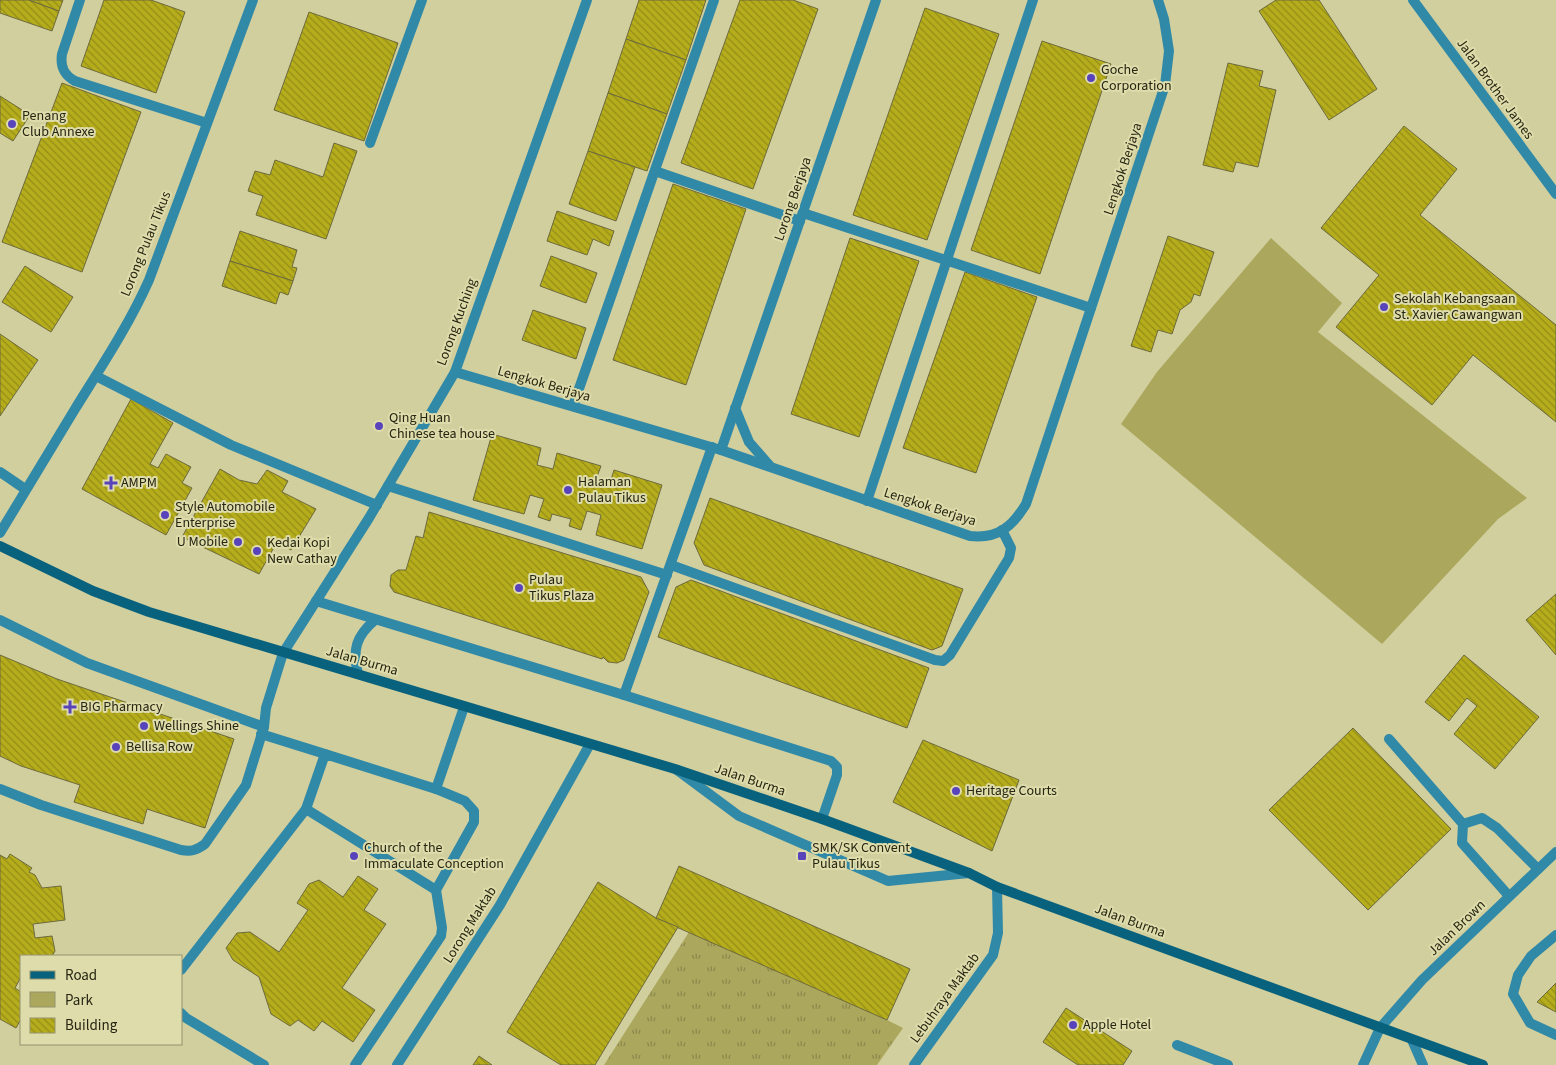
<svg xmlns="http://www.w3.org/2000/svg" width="1556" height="1065" viewBox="0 0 1556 1065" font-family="'Source Sans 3',sans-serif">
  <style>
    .grass { fill: url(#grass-tufts) }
    .park { fill: #aba75d }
    .building { fill: url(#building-back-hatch); stroke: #6c6a3d }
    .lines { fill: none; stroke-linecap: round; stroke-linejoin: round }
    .lane { stroke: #3189a8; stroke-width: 10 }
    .street { stroke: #3189a8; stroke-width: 10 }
    .secondary { stroke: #09627d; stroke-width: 10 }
    .poi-dot { fill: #5943bb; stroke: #dedcab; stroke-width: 2 }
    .labels { text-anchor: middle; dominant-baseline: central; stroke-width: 4; stroke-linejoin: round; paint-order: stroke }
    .poi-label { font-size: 14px; fill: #262512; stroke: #dedcab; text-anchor: start }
    .street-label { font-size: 14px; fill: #262512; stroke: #dedcab }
  </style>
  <defs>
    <pattern id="grass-tufts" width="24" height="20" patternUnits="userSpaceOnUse" patternTransform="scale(1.25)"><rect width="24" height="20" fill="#aba75d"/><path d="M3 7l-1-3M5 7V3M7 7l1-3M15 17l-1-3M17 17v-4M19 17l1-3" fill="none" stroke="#8b884b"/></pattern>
    <pattern id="building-back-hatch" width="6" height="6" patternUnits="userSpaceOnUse" patternTransform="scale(1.25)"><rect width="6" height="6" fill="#b6ad1c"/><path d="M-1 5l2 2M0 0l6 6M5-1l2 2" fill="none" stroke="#948d17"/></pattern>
  </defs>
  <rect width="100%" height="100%" fill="#d1cf9e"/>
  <path class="grass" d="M689,932L887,1020L903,1028L877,1065H604Z"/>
  <path class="park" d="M1271,238L1342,303L1318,332L1527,498L1498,519L1382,644L1121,424L1157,372Z"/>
  <g class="building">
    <path d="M0,0H29L59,11L52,31L0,13Z"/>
    <path d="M29,0H63L59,11Z"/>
    <path d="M104,0H151L185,12L156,93L81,66Z"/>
    <path d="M639,0H706L686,60L626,39Z"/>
    <path d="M740,0H793L818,9L753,189L681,163Z"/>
    <path d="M1276,0H1319L1377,89L1329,120L1259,11Z"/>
    <path d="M925,8L999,34L927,240L853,215Z"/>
    <path d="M309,12L398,43L364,141L274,110Z"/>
    <path d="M626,39L686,60L667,114L608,93Z"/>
    <path d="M1042,41L1111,64L1040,274L971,250Z"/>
    <path d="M1228,63L1263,71L1259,86L1276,90L1258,167L1236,162L1233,172L1203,165Z"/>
    <path d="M62,83L141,112L82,272L2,242Z"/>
    <path d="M608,93L667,114L647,171L588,151Z"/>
    <path d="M0,96L30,115L13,141L0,133Z"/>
    <path d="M1404,126L1457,169L1420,215L1556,325V422L1473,355L1432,405L1336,327L1379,275L1321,228Z"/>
    <path d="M334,143L357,151L326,239L256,215L263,196L248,191L255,171L270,175L275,160L323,177Z"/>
    <path d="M588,151L635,167L616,221L569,204Z"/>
    <path d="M673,184L746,209L686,385L613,360Z"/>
    <path d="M557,211L614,231L609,246L593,239L587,255L547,241Z"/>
    <path d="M240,231L297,250L292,267L297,268L293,281L230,261Z"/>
    <path d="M1168,236L1214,252L1200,296L1194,294L1191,302L1180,310L1172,334L1158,330L1151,352L1131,346Z"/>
    <path d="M850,238L919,261L859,437L791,414Z"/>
    <path d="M551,256L597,273L586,303L540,286Z"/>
    <path d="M230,261L293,281L288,295L280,292L276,304L222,286Z"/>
    <path d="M25,266L73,297L51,332L2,302Z"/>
    <path d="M965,272L1037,297L976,473L903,448Z"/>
    <path d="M533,310L586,328L576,359L522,340Z"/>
    <path d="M0,334L38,360L0,416Z"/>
    <path d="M131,399L173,423L150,464L158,468L166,454L191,467L182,483L192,488L166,535L82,489Z"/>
    <path d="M492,434L541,448L537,465L553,469L557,453L601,466L595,482L609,486L614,470L662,485L642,549L596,535L601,515L587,511L581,530L569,526L571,519L552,514L550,521L538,517L544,499L530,495L524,514L473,500Z"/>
    <path d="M220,469L239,480L257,484L267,470L288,481L282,492L316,509L291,550L277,542L259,574L182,537Z"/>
    <path d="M710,498L963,589L942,646L932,650L704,565L694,543Z"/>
    <path d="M429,512L641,577L649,592L624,660L617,663L608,662L603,657L602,659L394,592L390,586L391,575L398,570H406L416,536L423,538Z"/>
    <path d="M691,580L929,668L907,728L658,637L676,587Z"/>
    <path d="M1556,594V655L1526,620Z"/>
    <path d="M0,655L57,679L234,739L205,828L147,809L143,824L74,802L80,785L21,766L0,756Z"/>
    <path d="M1464,655L1539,717L1495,769L1454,734L1477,706L1467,698L1449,721L1425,702Z"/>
    <path d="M1353,728L1451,829L1368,910L1269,810Z"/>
    <path d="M923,740L1019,780L992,851L893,802Z"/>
    <path d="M10,854L32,868L29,872L35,875L42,888L61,886L65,920L33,924L35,938L52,936L55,951L52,956H21V977L15,988L21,992V1019L16,1028L0,1019V855L7,859Z"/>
    <path d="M679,866L910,969L887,1020L656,918Z"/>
    <path d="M358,876L378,889L364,910L386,924L342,988L375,1010L353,1042L322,1021L314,1031L298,1020L290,1026L271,1014L259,977L233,960L226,948L237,933L250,932L279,952L308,910L297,903L309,884L319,880L343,897Z"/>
    <path d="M598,882L656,918L678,927L595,1065H561L507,1032Z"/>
    <path d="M1556,983V1012L1537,1002Z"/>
    <path d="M1066,1008L1132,1051L1123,1065H1078L1043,1042Z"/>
    <path d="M479,1056L492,1065H473Z"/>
  </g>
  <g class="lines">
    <g class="lane">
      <path d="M80,0L62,54C60,67 64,75 75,81L207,123"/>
      <path d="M370,143L422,0"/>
      <path d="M655,171L800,221"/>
      <path d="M803,213L1091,308"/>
      <path d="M96,376L231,445L377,505"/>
      <path d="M573,406L714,0"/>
      <path d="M0,472L25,489"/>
      <path d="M388,486L667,575"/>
      <path d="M867,501L1033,0"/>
      <path d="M671,565L935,660L943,661L950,655L1009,558L1011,548L1002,530"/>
      <path d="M0,620L87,663L264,727"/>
      <path d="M358,674C352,650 356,636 375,620"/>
      <path d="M624,695L712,447"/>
      <path d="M261,734L325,754"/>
      <path d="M1389,739L1463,824L1462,843L1509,896"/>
      <path d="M325,754L436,789L465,801L474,811V822L436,890L306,809Z"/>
      <path d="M677,770L739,816L888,881L969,873"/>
      <path d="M0,789L41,805L181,850C191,852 197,850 205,844L246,785L264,727L266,708L283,653"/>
      <path d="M436,789L464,707"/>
      <path d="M1463,824L1482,818L1497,828L1538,869"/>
      <path d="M1556,935L1531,956L1518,975L1513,994L1530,1023L1556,1035"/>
      <path d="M181,970L306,809"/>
      <path d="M181,1013L186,1018L264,1065"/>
      <path d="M1412,1040L1423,1065"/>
      <path d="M1177,1045L1228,1065"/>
      <path d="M355,1065L441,936L442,928L436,890"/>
      <path d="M1363,1065L1380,1028"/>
    </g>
    <g class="street">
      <path d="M1413,0L1556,194"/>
      <path d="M455,372L721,450L970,536C998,539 1012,527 1026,504L1165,85L1169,51L1164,19L1158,0"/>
      <path d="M735,408L749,442L770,466"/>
      <path d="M721,450L876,0"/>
      <path d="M0,533C25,491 50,450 75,409C101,367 129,325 149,280L253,0"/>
      <path d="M316,601L624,695L831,761L837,767V775L822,819"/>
      <path d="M283,653L369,518L455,372L587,0"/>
      <path d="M1380,1028L1422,980L1556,852"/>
      <path d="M397,1065L500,905L590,744"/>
      <path d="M914,1065L993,955L998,933L997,887"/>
    </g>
    <path class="secondary" d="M0,546L93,591L149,612L675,769L822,819L969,873L997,887L1483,1065"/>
  </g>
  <g class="poi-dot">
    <circle cx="1091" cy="78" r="5"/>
    <circle cx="12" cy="124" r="5"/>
    <circle cx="1384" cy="307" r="5"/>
    <circle cx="379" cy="426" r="5"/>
    <path d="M108.5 475.5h5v5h5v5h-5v5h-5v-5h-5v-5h5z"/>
    <circle cx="568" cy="490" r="5"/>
    <circle cx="165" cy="515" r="5"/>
    <circle cx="238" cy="542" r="5"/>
    <circle cx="257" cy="551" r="5"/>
    <circle cx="519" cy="588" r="5"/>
    <path d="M67.5 699.5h5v5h5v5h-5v5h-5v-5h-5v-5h5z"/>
    <circle cx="144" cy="726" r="5"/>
    <circle cx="116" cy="747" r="5"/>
    <circle cx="956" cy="791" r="5"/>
    <circle cx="354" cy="856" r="5"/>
    <rect x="797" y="851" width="10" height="10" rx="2.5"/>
    <circle cx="1073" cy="1025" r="5"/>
  </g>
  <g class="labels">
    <g class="poi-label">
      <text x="1101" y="70">Goche<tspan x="1101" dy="16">Corporation</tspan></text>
      <text x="22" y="116">Penang<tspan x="22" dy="16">Club Annexe</tspan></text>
      <text x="1394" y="299">Sekolah Kebangsaan<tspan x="1394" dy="16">St. Xavier Cawangwan</tspan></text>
      <text x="389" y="418">Qing Huan<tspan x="389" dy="16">Chinese tea house</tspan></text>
      <text x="578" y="482">Halaman<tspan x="578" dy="16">Pulau Tikus</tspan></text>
      <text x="121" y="483">AMPM</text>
      <text x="175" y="507">Style Automobile<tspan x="175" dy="16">Enterprise</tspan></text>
      <text x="228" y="542" text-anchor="end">U Mobile</text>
      <text x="267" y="543">Kedai Kopi<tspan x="267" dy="16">New Cathay</tspan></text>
      <text x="529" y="580">Pulau<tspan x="529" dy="16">Tikus Plaza</tspan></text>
      <text x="80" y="707">BIG Pharmacy</text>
      <text x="154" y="726">Wellings Shine</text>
      <text x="126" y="747">Bellisa Row</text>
      <text x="966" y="791">Heritage Courts</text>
      <text x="364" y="848">Church of the<tspan x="364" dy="16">Immaculate Conception</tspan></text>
      <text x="812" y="848">SMK/SK Convent<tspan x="812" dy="16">Pulau Tikus</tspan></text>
      <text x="1083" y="1025">Apple Hotel</text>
    </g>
    <g class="street-label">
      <text transform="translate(1495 89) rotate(54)">Jalan Brother James</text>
      <text transform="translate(1123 169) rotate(-72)">Lengkok Berjaya</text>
      <text transform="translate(793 199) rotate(-71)">Lorong Berjaya</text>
      <text transform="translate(146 244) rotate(-68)">Lorong Pulau Tikus</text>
      <text transform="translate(457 322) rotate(-70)">Lorong Kuching</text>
      <text transform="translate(544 384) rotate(16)">Lengkok Berjaya</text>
      <text transform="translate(930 507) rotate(18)">Lengkok Berjaya</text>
      <text transform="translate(362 661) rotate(16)">Jalan Burma</text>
      <text transform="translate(750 780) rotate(19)">Jalan Burma</text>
      <text transform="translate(1130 921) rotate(20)">Jalan Burma</text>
      <text transform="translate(470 925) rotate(-58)">Lorong Maktab</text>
      <text transform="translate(1457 928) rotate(-44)">Jalan Brown</text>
      <text transform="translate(945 998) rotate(-54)">Lebuhraya Maktab</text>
    </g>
  </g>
  <rect x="20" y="955" width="162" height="90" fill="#dedcab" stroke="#94936e"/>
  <rect x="30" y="971" width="25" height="8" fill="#09627d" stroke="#94936e"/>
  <text x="65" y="980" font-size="15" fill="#262512">Road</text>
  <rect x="30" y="992" width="25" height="15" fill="#aba75d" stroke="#94936e"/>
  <text x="65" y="1005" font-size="15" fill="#262512">Park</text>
  <rect x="30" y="1018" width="25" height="15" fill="url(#building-back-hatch)" stroke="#94936e"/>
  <text x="65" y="1030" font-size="15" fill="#262512">Building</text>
</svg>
